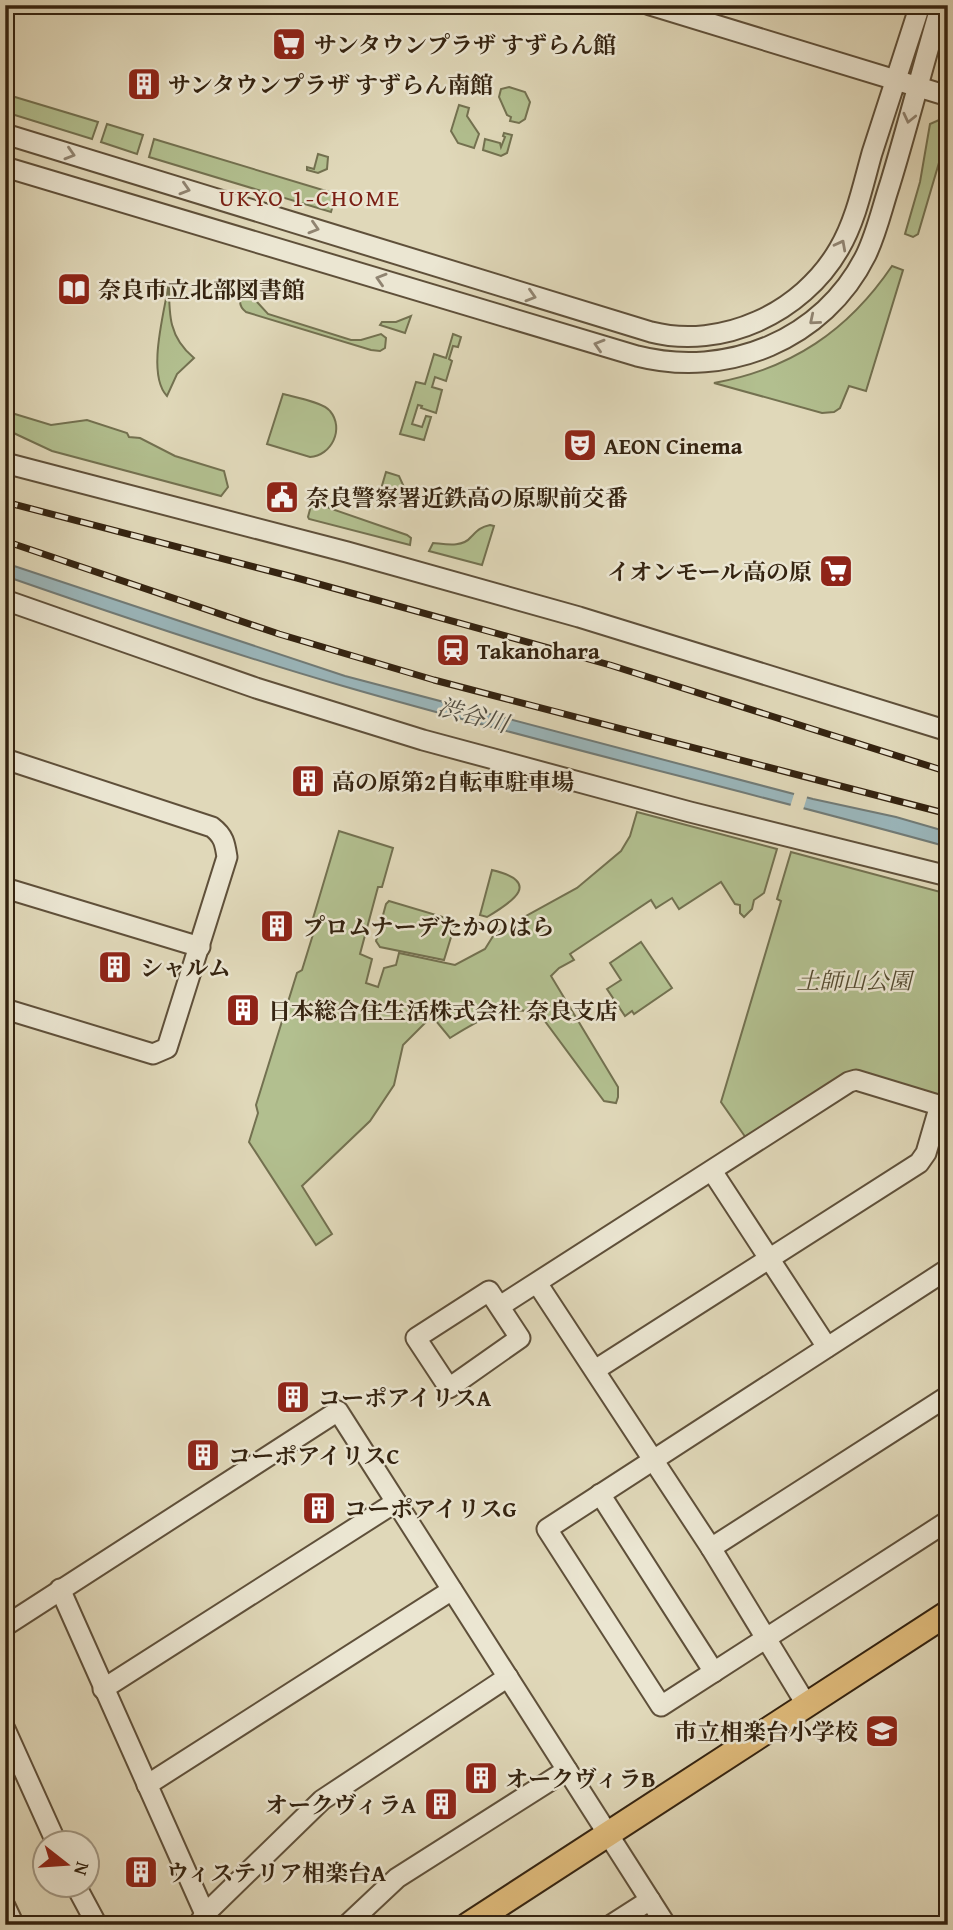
<svg xmlns="http://www.w3.org/2000/svg" width="953" height="1930" viewBox="0 0 953 1930" font-family="'Gentium Book Plus','Noto Serif JP',serif">
  <style>
    .green { fill: #b2bf8f; stroke: #737150; stroke-width: 2 }
    .water { fill: #9ab6bb; stroke: #717b77; stroke-width: 2 }
    .pier { fill: #e0d8b9 }
    .lines { fill: none; stroke-linecap: round; stroke-linejoin: round }
    .minor-casing { stroke: #5f503a; stroke-width: 23 }
    .major-casing { stroke: #342310; stroke-width: 28 }
    .minor { stroke: #ebe6d2; stroke-width: 19 }
    .major { stroke: #e0bc7c; stroke-width: 24 }
    .rail-casing { stroke: #342310; stroke-width: 7 }
    .rail { stroke: #ebe6d2; stroke-width: 4.5; stroke-dasharray: 13; stroke-linecap: butt }
    .oneway { stroke: #908471 }
    .labels { text-anchor: middle; dominant-baseline: central; stroke-width: 5; stroke-linejoin: round; paint-order: stroke }
    .poi-label { font-size: 23px; font-weight: bold; fill: #342310; stroke: #ebe6d2; text-anchor: start }
    .park-label { font-size: 23px; font-style: italic; fill: #544a30; stroke: #ebe6d2 }
    .neighbourhood-label { font-size: 24px; letter-spacing: 2px; fill: #7a1f14; stroke: #ebe6d2 }
    .water-label { font-size: 24px; font-style: italic; fill: #534f43; stroke: #ebe6d2 }
  </style>
  <rect width="100%" height="100%" fill="#e0d8b9"/>
  <filter id="stains"><feTurbulence type="fractalNoise" baseFrequency=".00286" numOctaves="4"/><feColorMatrix values="0 0 0 0 .2 0 0 0 0 .09 0 0 0 0 .02 0 0 0 .5 -.17"/></filter>
  <radialGradient id="worn" r=".72"><stop offset=".6" stop-color="#630" stop-opacity="0"/><stop offset="1" stop-color="#630" stop-opacity=".3"/></radialGradient>
  <g class="green">
    <path d="M509,87L525,92L530,102L525,119L519,123L510,121L511,117L507,115L499,97L501,89Z"/>
    <path d="M5,94L98,122L92,139L5,112Z"/>
    <path d="M459,105L469,108L467,116L479,134L474,148L458,143L451,131Z"/>
    <path d="M948,116V132L918,234L913,237L905,234L920,182L930,124Z"/>
    <path d="M107,124L143,135L137,154L101,142Z"/>
    <path d="M504,133L512,135L507,153L501,156L483,150L485,139L500,143L501,147L505,137L503,136Z"/>
    <path d="M154,139L336,194L331,212L149,157Z"/>
    <path d="M318,154L328,157L327,169L318,173L307,170V167L314,169Z"/>
    <path d="M892,266L903,270L866,391L849,386L840,408L834,412L822,413L714,383C791,369 848,331 892,266Z"/>
    <path d="M169,282C169,313 168,337 194,358L177,374L167,396C146,374 165,310 169,282Z"/>
    <path d="M254,289L257,302L268,314L351,340H361L381,334L386,338L385,348L380,351L371,350L246,312C237,305 239,296 247,290Z"/>
    <path d="M411,316L405,333L380,325L382,322H396Z"/>
    <path d="M453,334L461,337L458,347L453,346L449,359L452,361L446,381L435,377L432,387L442,390L436,413L421,408L422,406L418,405L412,424L422,427L426,416L431,417L424,440L400,434L416,382L425,384L434,354L446,358Z"/>
    <path d="M283,394C294,397 323,402 330,411C345,429 331,456 310,457L267,444Z"/>
    <path d="M5,411L51,425L87,420L127,433L129,437L140,438L175,456L224,471L228,487L221,496L52,451L5,429Z"/>
    <path d="M386,472L399,476L404,487L399,504L386,499L381,489Z"/>
    <path d="M313,498L326,502L329,508L407,535L411,538L410,545L309,519L308,517Z"/>
    <path d="M490,525L494,526L482,565L429,551L433,543C445,544 462,548 471,537C477,531 480,527 490,525Z"/>
    <path d="M637,812L777,849L764,893L754,900L752,909L744,917L740,913V905L735,904L721,882L679,909L672,898L656,908L651,900L570,954L574,960L559,968L551,976L618,1087V1097L616,1103L604,1101L544,1020C515,996 477,1021 450,1038L432,1016L403,1045L394,1085L370,1121L302,1186L332,1234L316,1245L249,1142L258,1113L256,1105L297,973L302,970L315,928L311,925L339,831L393,848L382,887H378L360,954L372,959L366,983L378,987L384,968L396,965L399,953L455,965L485,949L495,933L577,888L621,851L630,836Z"/>
    <path d="M791,852L948,894V1101L852,1072L746,1138L721,1102L781,901L777,899Z"/>
    <path d="M492,870C542,882 514,901 487,917L480,915Z"/>
    <path d="M389,901L453,920L455,924L444,960L380,947L376,941L386,904Z"/>
    <path d="M641,942L672,988L634,1014L632,1011L625,1016L607,989L621,980L610,963Z"/>
  </g>
  <path class="water" d="M5,563L345,676L813,799L896,817L948,832V847C747,791 543,744 343,686C229,653 117,615 5,576Z"/>
  <path class="pier" d="M795,791L808,794L803,810L790,807Z"/>
  <g class="lines">
    <g class="minor-casing">
      <g id="minor">
        <path d="M650,5L948,96"/>
        <path d="M5,134L651,332C722,350 802,313 839,249C856,220 863,185 872,153C888,104 904,55 920,5"/>
        <path d="M5,167L637,356C727,379 824,340 866,255C877,232 882,208 890,184C908,125 923,65 941,5"/>
        <path d="M5,463L347,552L579,617L948,731"/>
        <path d="M5,600L256,688L423,740L690,812L948,876"/>
        <path d="M5,759L212,827C224,836 225,844 227,857L167,1048L153,1054L5,1009"/>
        <path d="M5,888L200,947"/>
        <path d="M712,1171L827,1347"/>
        <path d="M948,1269L547,1529L661,1706L948,1521"/>
        <path d="M537,1283L711,1548L806,1704"/>
        <path d="M489,1291L520,1338L449,1388L416,1338Z"/>
        <path d="M500,1306L849,1082L856,1080L948,1108"/>
        <path d="M595,1370L919,1163L926,1153L940,1105"/>
        <path d="M600,1494L714,1672"/>
        <path d="M711,1548L948,1396"/>
        <path d="M60,1589L205,1914"/>
        <path d="M5,1626L338,1411L666,1925"/>
        <path d="M103,1689L396,1502"/>
        <path d="M5,1729L56,1842"/>
        <path d="M147,1785L452,1590"/>
        <path d="M75,1884L97,1925"/>
        <path d="M5,1906L14,1925"/>
        <path d="M198,1925L205,1914L322,1800L508,1677"/>
        <path d="M347,1925L397,1878L567,1770"/>
        <path d="M611,1925L650,1900"/>
      </g>
    </g>
    <g class="major-casing">
      <path id="major" d="M468,1925L948,1613"/>
    </g>
    <use href="#minor" class="minor"/>
    <use href="#major" class="major"/>
    <g class="rail-casing">
      <g id="rail">
        <path d="M5,502L297,578L610,665L948,772"/>
        <path d="M5,541L279,634L434,680L948,814"/>
      </g>
    </g>
    <use href="#rail" class="rail"/>
  </g>
  <defs><path id="oneway-chevron" d="M-2-3.5L2.5 0L-2 3.5" fill="none" stroke-width="1.6" stroke-linecap="round" stroke-linejoin="round" transform="scale(1.75)"/></defs>
  <g class="oneway">
    <use href="#oneway-chevron" transform="translate(909 118) rotate(103)"/>
    <use href="#oneway-chevron" transform="translate(70 154) rotate(17)"/>
    <use href="#oneway-chevron" transform="translate(185 189) rotate(17)"/>
    <use href="#oneway-chevron" transform="translate(314 228) rotate(17)"/>
    <use href="#oneway-chevron" transform="translate(841 245) rotate(-62)"/>
    <use href="#oneway-chevron" transform="translate(381 279) rotate(-163)"/>
    <use href="#oneway-chevron" transform="translate(531 296) rotate(17)"/>
    <use href="#oneway-chevron" transform="translate(814 320) rotate(140)"/>
    <use href="#oneway-chevron" transform="translate(599 345) rotate(-163)"/>
  </g>
  <defs>
    <g id="supermarket-square" transform="scale(1.75)"><rect x="-9" y="-9" width="18" height="18" rx="4" fill="#8f2418" stroke="#ebe6d2"/><path d="M-6-5.5h2.5l.6 2H6L4.5 2H-2.5L-4.4-4H-6ZM-1.5 3.2a1.3 1.3 0 1 0 .1 0ZM3 3.2a1.3 1.3 0 1 0 .1 0Z" fill="#fff"/></g>
    <g id="building-square" transform="scale(1.75)"><rect x="-9" y="-9" width="18" height="18" rx="4" fill="#8f2418" stroke="#ebe6d2"/><path d="M-4-6H4V6H1V3H-1V6H-4ZM-2.5-4.3h1.7v1.8h-1.7ZM.8-4.3h1.7v1.8H.8ZM-2.5-1h1.7V.8h-1.7ZM.8-1h1.7V.8H.8Z" fill="#fff"/></g>
    <g id="library-square" transform="scale(1.75)"><rect x="-9" y="-9" width="18" height="18" rx="4" fill="#8f2418" stroke="#ebe6d2"/><path d="M-6-4Q-3-5.5-.7-3.5V5Q-3 3-6 4ZM6-4Q3-5.5 .7-3.5V5Q3 3 6 4Z" fill="#fff"/></g>
    <g id="theatre-square" transform="scale(1.75)"><rect x="-9" y="-9" width="18" height="18" rx="4" fill="#8f2418" stroke="#ebe6d2"/><path d="M-5-5.5Q0-4 5-5.5V0Q5 5 0 6Q-5 5-5 0ZM-3.3-2.5H-1v1.5H-3.3ZM1-2.5H3.3v1.5H1ZM-2.8 1Q0 5.5 2.8 1Z" fill="#fff"/></g>
    <g id="civic-square" transform="scale(1.75)"><rect x="-9" y="-9" width="18" height="18" rx="4" fill="#8f2418" stroke="#ebe6d2"/><path d="M-.6-6.5H3V-4.5H.6V-3L4-1V1h2V6H-6V1h2V-1L-.6-3ZM-1.2 2.5V6h2.4V2.5Z" fill="#fff"/></g>
    <g id="station-square" transform="scale(1.75)"><rect x="-9" y="-9" width="18" height="18" rx="4" fill="#8f2418" stroke="#ebe6d2"/><path d="M-3-6H3Q5-6 5-4V2Q5 4 3 4L4.5 6H3L1.5 4h-3L-3 6H-4.5L-3 4Q-5 4-5 2V-4Q-5-6-3-6ZM-3.5-4v3h7v-3ZM-3.5 1v1.5H-2V1ZM2 1v1.5H3.5V1Z" fill="#fff"/></g>
    <g id="school-square" transform="scale(1.75)"><rect x="-9" y="-9" width="18" height="18" rx="4" fill="#8f2418" stroke="#ebe6d2"/><path d="M0-5L7-2L0 1L-7-2ZM-4 1L0 2.5L4 1V4Q0 6-4 4Z" fill="#fff"/></g>
  </defs>
  <g fill-rule="evenodd">
    <use href="#supermarket-square" x="289" y="44"/>
    <use href="#building-square" x="144" y="84"/>
    <use href="#library-square" x="74" y="289"/>
    <use href="#theatre-square" x="580" y="445"/>
    <use href="#civic-square" x="282" y="497"/>
    <use href="#supermarket-square" x="836" y="571"/>
    <use href="#station-square" x="453" y="650"/>
    <use href="#building-square" x="308" y="781"/>
    <use href="#building-square" x="277" y="926"/>
    <use href="#building-square" x="115" y="967"/>
    <use href="#building-square" x="243" y="1010"/>
    <use href="#building-square" x="293" y="1397"/>
    <use href="#building-square" x="203" y="1455"/>
    <use href="#building-square" x="319" y="1508"/>
    <use href="#school-square" x="882" y="1731"/>
    <use href="#building-square" x="481" y="1778"/>
    <use href="#building-square" x="441" y="1804"/>
    <use href="#building-square" x="141" y="1872"/>
  </g>
  <g class="labels">
    <g class="poi-label">
      <text x="314" y="44">サンタウンプラザ すずらん館</text>
      <text x="168" y="84">サンタウンプラザ すずらん南館</text>
      <text x="98" y="289">奈良市立北部図書館</text>
      <text x="604" y="445">AEON Cinema</text>
      <text x="306" y="497">奈良警察署近鉄高の原駅前交番</text>
      <text x="812" y="571" text-anchor="end">イオンモール高の原</text>
      <text x="477" y="650">Takanohara</text>
      <text x="332" y="781">高の原第2自転車駐車場</text>
      <text x="302" y="926">プロムナーデたかのはら</text>
      <text x="140" y="967">シャルム</text>
      <text x="268" y="1010">日本総合住生活株式会社 奈良支店</text>
      <text x="318" y="1397">コーポアイリスA</text>
      <text x="228" y="1455">コーポアイリスC</text>
      <text x="344" y="1508">コーポアイリスG</text>
      <text x="858" y="1731" text-anchor="end">市立相楽台小学校</text>
      <text x="505" y="1778">オークヴィラB</text>
      <text x="416" y="1804" text-anchor="end">オークヴィラA</text>
      <text x="166" y="1872">ウィステリア相楽台A</text>
    </g>
    <g class="park-label">
      <text x="854" y="980">土師山公園</text>
    </g>
    <g class="neighbourhood-label">
      <text x="310" y="197">UKYO 1-CHOME</text>
    </g>
    <g class="water-label">
      <text transform="translate(473 715) rotate(15)">渋谷川</text>
    </g>
  </g>
  <rect width="953" height="1930" fill="none" stroke="#e0d8b9" stroke-width="28"/>
  <rect x="7" y="7" width="939" height="1916" fill="none" stroke="#342310" stroke-width="3.5"/>
  <rect x="14" y="14" width="925" height="1902" fill="none" stroke="#342310" stroke-width="2"/>
  <g transform="translate(66 1864) rotate(107)"><circle r="33" fill="#ebe6d2" stroke="#a29884" stroke-width="2"/>
  <path d="M0-5L12 26L0 18L-12 26Z" fill="#8f2418"/>
  <text y="-10" font-size="19" font-weight="bold" text-anchor="middle" fill="#342310">N</text>
  </g>
  <rect width="100%" height="100%" filter="url(#stains)"/>
  <rect width="100%" height="100%" fill="url(#worn)"/>
</svg>
